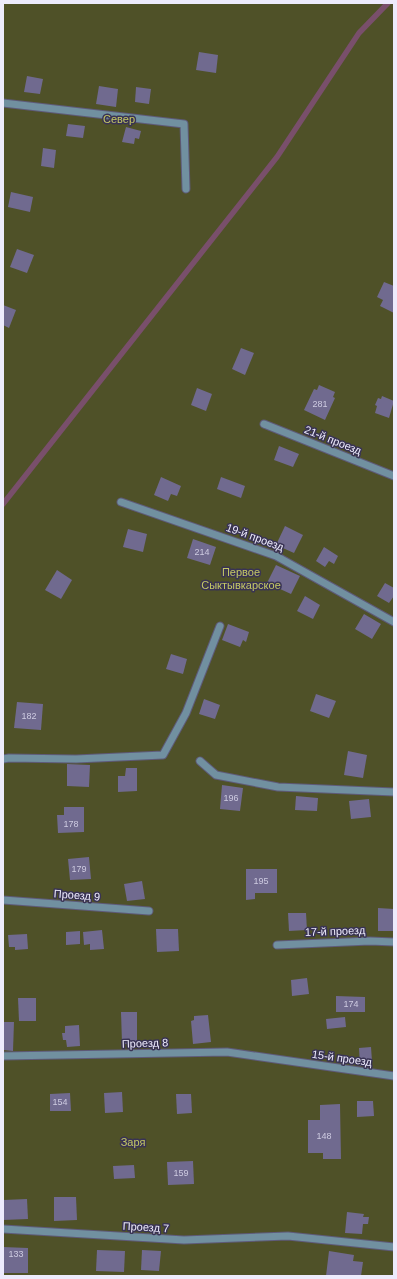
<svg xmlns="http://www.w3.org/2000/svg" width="397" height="1279" viewBox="0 0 397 1279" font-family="Arial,sans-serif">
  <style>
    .green { fill: #4f5128 }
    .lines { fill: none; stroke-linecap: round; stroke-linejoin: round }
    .stream { stroke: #794f6b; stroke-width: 5.5 }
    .building { fill: #706a8f }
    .service-casing { stroke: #5e5a79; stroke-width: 9 }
    .service { stroke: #7190a0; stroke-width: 7 }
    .labels { text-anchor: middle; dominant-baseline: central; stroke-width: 3; stroke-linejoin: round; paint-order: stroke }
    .number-label { font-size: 9px; fill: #cecbe1 }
    .park-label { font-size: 11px; fill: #c5c964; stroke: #393354 }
    .street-label { font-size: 11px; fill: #edebfc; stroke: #393354 }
  </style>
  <rect width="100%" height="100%" fill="#433e60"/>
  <rect class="green" x="3" y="3" width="391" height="1273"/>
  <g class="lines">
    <path class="stream" d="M3,504L277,157L359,33L388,3"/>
  </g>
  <g class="building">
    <path d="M199,52L218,55L216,73L196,70Z"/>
    <path d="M27,76L43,79L40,94L24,92Z"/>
    <path d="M99,86L118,89L116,107L96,104Z"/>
    <path d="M136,87L151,89L149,104L135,102Z"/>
    <path d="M68,124L85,126L83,138L66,136Z"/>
    <path d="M126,127L141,131L139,139L135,138L134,144L122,142Z"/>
    <path d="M43,148L56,150L54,168L41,166Z"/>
    <path d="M11,192L33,197L30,212L8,207Z"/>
    <path d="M17,249L34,255L27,273L10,267Z"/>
    <path d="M384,282L394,286V313L380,306L383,300L377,297Z"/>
    <path d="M3,305L16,310L9,328L3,325Z"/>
    <path d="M241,348L254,353L245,375L232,369Z"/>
    <path d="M319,385L335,392L333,397L335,398L325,420L304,410L314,389L317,390Z"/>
    <path d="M197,388L212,394L206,411L191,405Z"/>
    <path d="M382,396L394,401L389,418L375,413L377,406L375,405L378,398L381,399Z"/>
    <path d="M279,446L299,454L293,467L274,460Z"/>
    <path d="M161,477L181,486L177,496L171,494L168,501L154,495Z"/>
    <path d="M221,477L245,486L241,498L217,489Z"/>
    <path d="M285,526L303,535L294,553L276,545Z"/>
    <path d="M128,529L147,534L143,552L123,547Z"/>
    <path d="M193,539L216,547L210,565L187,558Z"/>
    <path d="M324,547L338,556L334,564L329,561L325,567L316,561Z"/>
    <path d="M276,565L300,576L291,594L267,583Z"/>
    <path d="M57,570L72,580L61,599L45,590Z"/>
    <path d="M385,583L394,588V596L389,603L377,596Z"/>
    <path d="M305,596L320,605L313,619L297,611Z"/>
    <path d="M364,614L381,624L372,639L355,629Z"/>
    <path d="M228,624L249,632L246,642L243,640L240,647L222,640Z"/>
    <path d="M171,654L187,659L183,674L166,669Z"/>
    <path d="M316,694L336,701L329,718L310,711Z"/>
    <path d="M204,699L220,705L215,719L199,714Z"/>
    <path d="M17,702L43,704L41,730L14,728Z"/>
    <path d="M348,751L367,755L363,778L344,775Z"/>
    <path d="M67,764L90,765L89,787L67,786Z"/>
    <path d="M126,768H137V791L118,792V776H125Z"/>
    <path d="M222,785L243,788L240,811L220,809Z"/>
    <path d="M296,796L318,798L317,811L295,810Z"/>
    <path d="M369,799L371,817L351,819L349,801Z"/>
    <path d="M64,807H84V832L58,833L57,815H64Z"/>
    <path d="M89,857L91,879L70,880L68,859Z"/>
    <path d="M246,869H277V893H255V899L246,900Z"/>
    <path d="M142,881L145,899L127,901L124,884Z"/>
    <path d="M378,908L394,909V931H378Z"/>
    <path d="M288,913H306L307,930L289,931Z"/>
    <path d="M156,929H178L179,951L157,952Z"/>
    <path d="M102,930L104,949L90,950V944L84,945L83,932Z"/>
    <path d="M80,931V944L66,945V932Z"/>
    <path d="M27,934L28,949L15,950V947H9L8,935Z"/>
    <path d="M307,978L309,994L292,996L291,980Z"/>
    <path d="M336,996L365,997V1012H336Z"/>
    <path d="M18,998H36V1021H19Z"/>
    <path d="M121,1012H137V1044H122Z"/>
    <path d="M208,1015L211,1042L193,1044L191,1021L194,1020V1016Z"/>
    <path d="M345,1017L346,1027L327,1029L326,1019Z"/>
    <path d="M3,1022H14L13,1051L3,1050Z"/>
    <path d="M79,1025L80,1046L67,1047L66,1040H63L62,1033H65V1026Z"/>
    <path d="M371,1047L372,1061H366L367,1066H360L359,1048Z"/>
    <path d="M122,1092L123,1112L105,1113L104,1093Z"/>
    <path d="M70,1093L71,1111H50V1094Z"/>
    <path d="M176,1094H191L192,1113L177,1114Z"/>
    <path d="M357,1101H373L374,1116L357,1117Z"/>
    <path d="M340,1104L341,1159H323V1153H308V1120H320V1105Z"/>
    <path d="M193,1161L194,1184L168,1185L167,1162Z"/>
    <path d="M134,1165L135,1178L114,1179L113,1166Z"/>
    <path d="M54,1197H76L77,1220L54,1221Z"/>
    <path d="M27,1199L28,1219L3,1220V1200Z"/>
    <path d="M347,1212L364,1214L363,1217H369L368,1224H363L362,1234L345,1233Z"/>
    <path d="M3,1247L28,1248V1273H3Z"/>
    <path d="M97,1250L125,1251L124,1272L96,1271Z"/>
    <path d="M142,1250L161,1251L159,1271L141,1270Z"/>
    <path d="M329,1251L354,1255L353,1261L363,1262L361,1276H326Z"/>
  </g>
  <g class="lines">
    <g class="service-casing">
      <g id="service">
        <path d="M3,103L184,124L186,189"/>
        <path d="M264,424L394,476"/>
        <path d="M121,502L276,556L394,622"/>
        <path d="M3,759L9,758L76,759L163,755L186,713L220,626"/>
        <path d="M200,761L216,775L278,787L394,792"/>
        <path d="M3,900L149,911"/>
        <path d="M277,945L370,941L394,942"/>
        <path d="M3,1056L227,1052L394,1076"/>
        <path d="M3,1229L184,1240L288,1236L394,1247"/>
      </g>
    </g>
    <use href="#service" class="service"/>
  </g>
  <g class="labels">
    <g class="number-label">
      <text x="320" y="404">281</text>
      <text x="202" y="552">214</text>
      <text x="29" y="716">182</text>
      <text x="231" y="798">196</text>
      <text x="71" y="824">178</text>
      <text x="79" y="869">179</text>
      <text x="261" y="881">195</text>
      <text x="351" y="1004">174</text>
      <text x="60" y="1102">154</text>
      <text x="324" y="1136">148</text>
      <text x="181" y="1173">159</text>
      <text x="16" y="1254">133</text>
    </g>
    <g class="park-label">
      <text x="119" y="119">Север</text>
      <text x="241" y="572">Первое<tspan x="241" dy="13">Сыктывкарское</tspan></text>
      <text x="133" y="1142">Заря</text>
    </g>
    <g class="street-label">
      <text transform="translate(333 440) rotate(22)">21-й проезд</text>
      <text transform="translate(255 537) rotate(20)">19-й проезд</text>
      <text transform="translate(77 895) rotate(4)">Проезд 9</text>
      <text transform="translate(335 931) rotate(-2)">17-й проезд</text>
      <text transform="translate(145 1043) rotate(-2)">Проезд 8</text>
      <text transform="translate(342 1058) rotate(8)">15-й проезд</text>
      <text transform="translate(146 1227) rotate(3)">Проезд 7</text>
    </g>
  </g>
  <rect width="397" height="1279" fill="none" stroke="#edebfc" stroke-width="8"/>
</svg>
